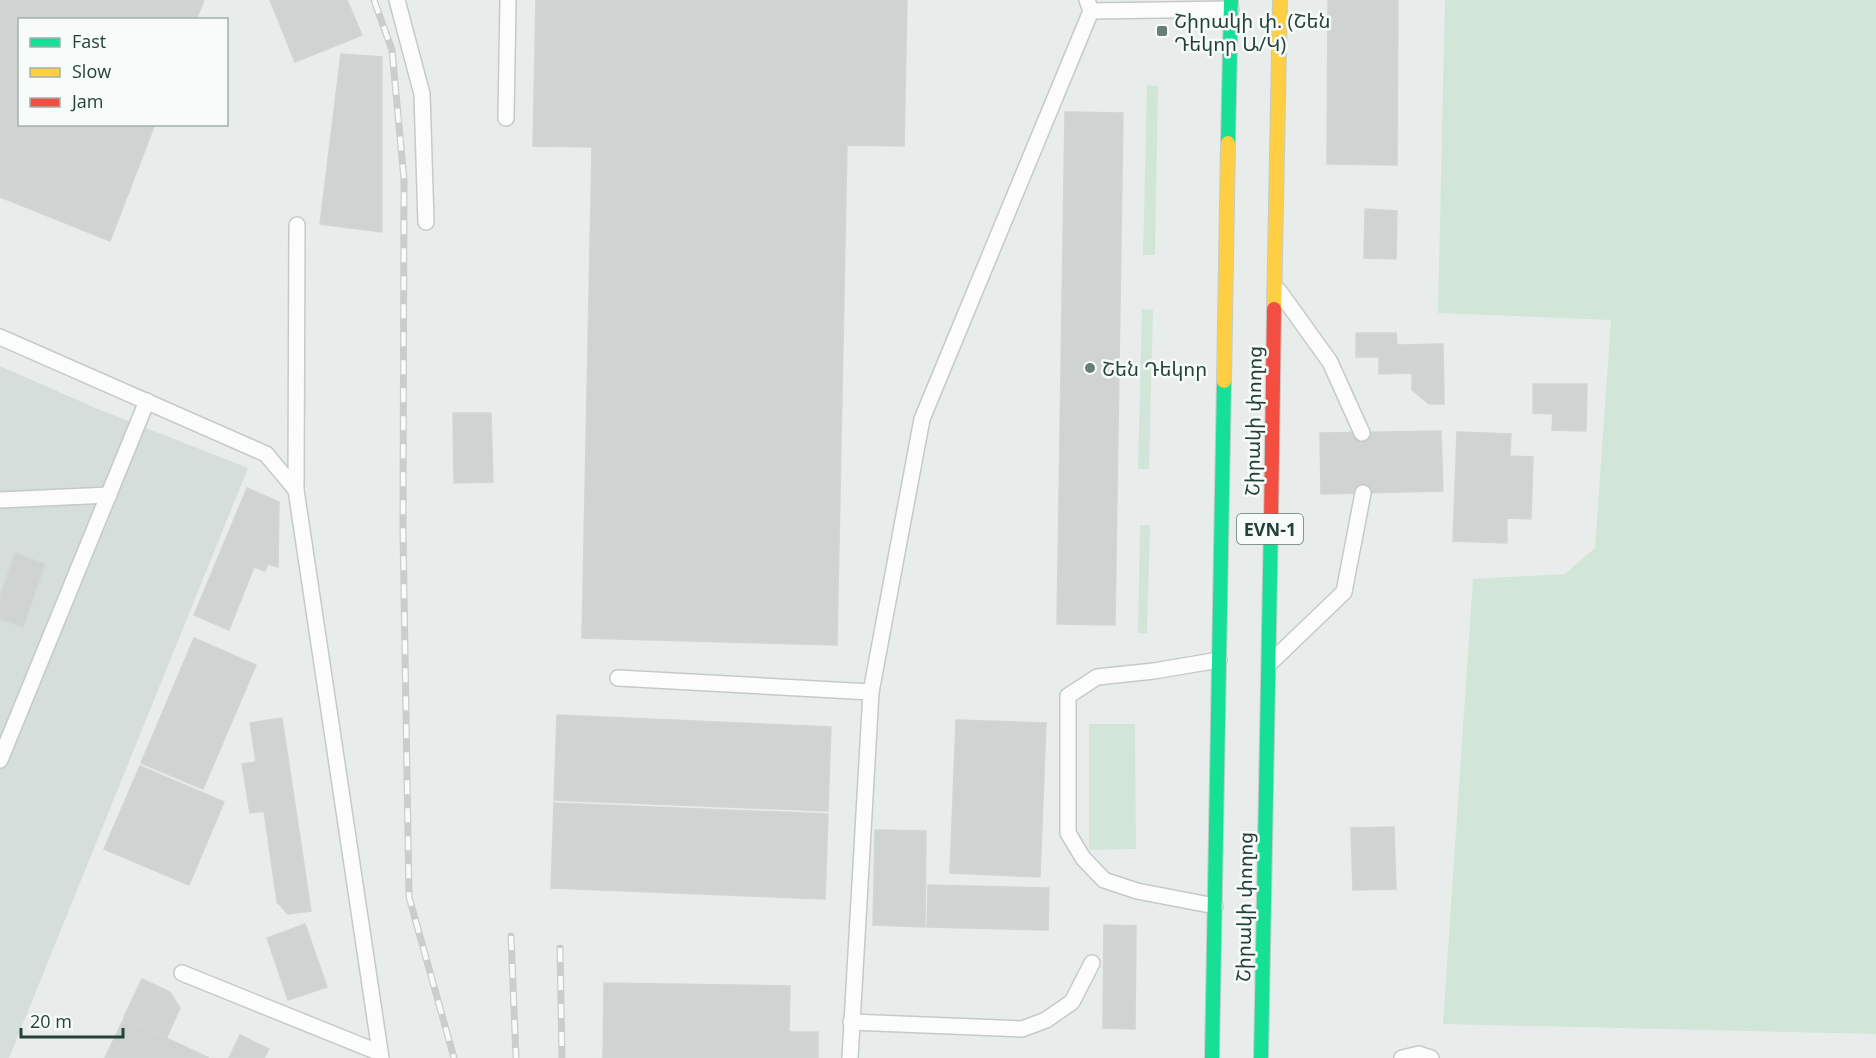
<svg xmlns="http://www.w3.org/2000/svg" width="1876" height="1058" viewBox="0 0 1876 1058" font-family="'Open Sans','Noto Sans Armenian',sans-serif">
  <style>
    .built { fill: #d6dedb }
    .green { fill: #d1e6d8 }
    .building { fill: #cfd4d2; stroke: #d1d6d4; stroke-width: 1.5 }
    .lines { fill: none; stroke-linecap: round; stroke-linejoin: round }
    .lane-casing { stroke: #c5cac8; stroke-width: 18 }
    .fast-casing { stroke: #c3ccc9; stroke-width: 16 }
    .slow-casing { stroke: #c3ccc9; stroke-width: 16 }
    .jam-casing { stroke: #c3ccc9; stroke-width: 16 }
    .lane { stroke: #fcfcfc; stroke-width: 15 }
    .fast { stroke: #16e098; stroke-width: 14 }
    .slow { stroke: #ffcf43; stroke-width: 14 }
    .jam { stroke: #f24e42; stroke-width: 14 }
    .rail-casing { stroke: #c9cdcc; stroke-width: 7 }
    .rail { stroke: #f7fbf9; stroke-width: 4.5; stroke-dasharray: 14; stroke-linecap: butt }
    .poi-dot { fill: #697e78; stroke: #f7fbf9; stroke-width: 2 }
    .labels { text-anchor: middle; dominant-baseline: central; stroke-width: 5; stroke-linejoin: round; paint-order: stroke }
    .shield { fill: #f7fbf9; stroke: #637a73; stroke-width: 1.5 }
    .shield-label { font-size: 18px; font-weight: bold; fill: #24423a }
    .poi-label { font-size: 20px; fill: #24423a; stroke: #f7fbf9; text-anchor: start }
    .street-label { font-size: 20px; fill: #24423a; stroke: #f7fbf9 }
  </style>
  <rect width="100%" height="100%" fill="#e8edeb"/>
  <path class="built" d="M0,366L98,409L248,468L9,1058H0Z"/>
  <g class="green">
    <path d="M1445,0H1876V1034L1443,1024L1473,579L1565,574L1595,548L1611,320L1438,313Z"/>
    <path d="M1147,85L1158,86L1155,255H1143Z"/>
    <path d="M1142,309L1153,310L1149,469H1138Z"/>
    <path d="M1140,525H1150L1147,633H1138Z"/>
    <path d="M1089,724H1135L1136,849L1089,850Z"/>
  </g>
  <g class="building">
    <path d="M0,0H204L196,20H20V124H155L110,241L0,197Z"/>
    <path d="M270,0H347L362,35L295,62Z"/>
    <path d="M536,0H907L904,146L847,145L837,645L582,638L592,147L533,146Z"/>
    <path d="M1328,0H1398L1397,165L1327,164Z"/>
    <path d="M341,54L382,57V232L320,224Z"/>
    <path d="M1065,112L1123,113L1115,625L1057,624Z"/>
    <path d="M1365,209L1397,211L1396,259L1364,258Z"/>
    <path d="M1356,333H1396L1397,345L1443,344L1444,404H1429L1412,390V373L1379,374V357H1356Z"/>
    <path d="M1533,384H1587L1586,431L1552,430L1553,414L1533,413Z"/>
    <path d="M453,413H491L493,482L454,483Z"/>
    <path d="M1441,431L1443,491L1321,494L1320,433Z"/>
    <path d="M1457,432L1511,434L1510,456L1533,457L1531,519L1507,518V543L1453,541Z"/>
    <path d="M247,488L279,502L278,567L268,564L265,571L254,567L229,630L194,615Z"/>
    <path d="M15,553L45,564L23,627L0,619V597Z"/>
    <path d="M194,638L256,665L203,789L141,763Z"/>
    <path d="M557,715L831,727L828,811L554,800Z"/>
    <path d="M282,718L311,911L288,914L277,902L264,811L250,813L242,764L256,762L250,723Z"/>
    <path d="M956,720L1046,723L1040,877L950,873Z"/>
    <path d="M140,766L224,802L189,885L104,849Z"/>
    <path d="M554,803L828,814L825,899L551,888Z"/>
    <path d="M1394,827L1396,889L1353,890L1351,828Z"/>
    <path d="M875,830L926,831L925,927L873,925Z"/>
    <path d="M928,885L1049,888L1048,930L927,927Z"/>
    <path d="M305,924L327,987L288,1000L267,938Z"/>
    <path d="M1104,925L1136,926L1135,1029L1103,1028Z"/>
    <path d="M142,979L170,992L180,1008L167,1037L124,1017Z"/>
    <path d="M604,983L790,986L789,1032H818V1058H603Z"/>
    <path d="M124,1018L209,1058H105Z"/>
    <path d="M240,1035L269,1049L264,1058H229Z"/>
  </g>
  <g class="lines">
    <g class="lane-casing">
      <g id="lane">
        <path d="M397,0L422,94L426,222"/>
        <path d="M1091,11L1231,9"/>
        <path d="M506,118L508,0"/>
        <path d="M1279,291L1330,362L1362,433"/>
        <path d="M0,337L266,454L296,490L381,1058"/>
        <path d="M296,490L297,225"/>
        <path d="M0,500L109,495"/>
        <path d="M1270,663L1344,592L1363,493"/>
        <path d="M618,678L871,692"/>
        <path d="M0,760L147,401"/>
        <path d="M1215,906L1137,891L1104,880L1083,858L1068,833V696L1097,677L1154,671L1219,660"/>
        <path d="M182,973L380,1053"/>
        <path d="M851,1022L1022,1029L1046,1020L1072,1002L1092,963"/>
        <path d="M850,1058L871,692L922,419L1091,11L1087,0"/>
        <path d="M1402,1058L1419,1054L1431,1058"/>
      </g>
    </g>
    <g class="fast-casing">
      <g id="fast">
        <path d="M1228,143L1231,0"/>
        <path d="M1212,1058L1224,381"/>
        <path d="M1261,1058L1271,523"/>
      </g>
    </g>
    <g class="slow-casing">
      <g id="slow">
        <path d="M1274,309L1280,0"/>
        <path d="M1224,381L1228,143"/>
      </g>
    </g>
    <g class="jam-casing">
      <path id="jam" d="M1271,523L1274,309"/>
    </g>
    <use href="#lane" class="lane"/>
    <use href="#fast" class="fast"/>
    <use href="#slow" class="slow"/>
    <use href="#jam" class="jam"/>
    <g class="rail-casing">
      <g id="rail">
        <path d="M374,0L392,50L404,180L403,531L409,897L454,1058"/>
        <path d="M511,936L516,1058"/>
        <path d="M560,948L562,1058"/>
      </g>
    </g>
    <use href="#rail" class="rail"/>
  </g>
  <g class="poi-dot">
    <rect x="1156" y="25" width="12" height="12" rx="3"/>
    <circle cx="1090" cy="368" r="6"/>
  </g>
  <g class="labels">
    <rect class="shield" x="1237" y="514" width="66" height="30" rx="4.5"/>
    <g class="shield-label">
      <text x="1270" y="529">EVN-1</text>
    </g>
    <g class="poi-label">
      <text x="1174" y="20">Շիրակի փ. (Շեն<tspan x="1174" dy="23">Դեկոր Ա/Կ)</tspan></text>
      <text x="1102" y="368">Շեն Դեկոր</text>
    </g>
    <g class="street-label">
      <text transform="translate(1253 421) rotate(-89)">Շիրակի փողոց</text>
      <text transform="translate(1244 907) rotate(-89)">Շիրակի փողոց</text>
    </g>
  </g>
  <rect x="18" y="18" width="210" height="108" fill="#f7fbf9" stroke="#a3b1ad" stroke-width="1.5"/>
  <rect x="30" y="38" width="30" height="9" fill="#16e098" stroke="#a3b1ad" stroke-width="1.5"/>
  <text x="72" y="48" font-size="18" fill="#24423a">Fast</text>
  <rect x="30" y="68" width="30" height="9" fill="#ffcf43" stroke="#a3b1ad" stroke-width="1.5"/>
  <text x="72" y="78" font-size="18" fill="#24423a">Slow</text>
  <rect x="30" y="98" width="30" height="9" fill="#f24e42" stroke="#a3b1ad" stroke-width="1.5"/>
  <text x="72" y="108" font-size="18" fill="#24423a">Jam</text>
  <path d="M21 1028v9h102v-9" fill="none" stroke="#24423a" stroke-width="3"/>
  <text x="30" y="1028" font-size="18" fill="#24423a" stroke="#f7fbf9" stroke-width="4.5" paint-order="stroke">20 m</text>
</svg>
